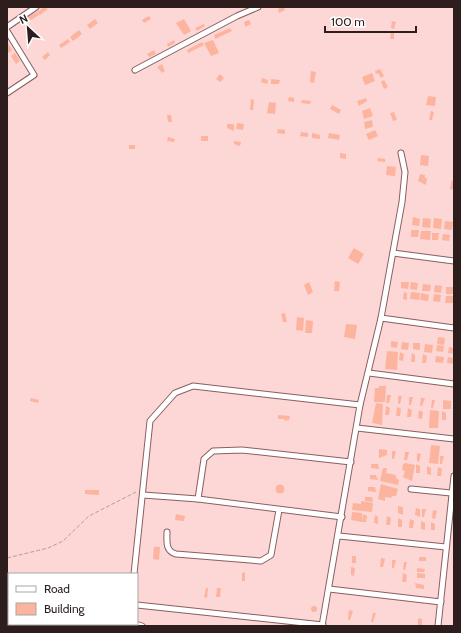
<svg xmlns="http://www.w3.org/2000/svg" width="461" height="633" viewBox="0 0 461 633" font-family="Cabin,sans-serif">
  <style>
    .building { fill: #fcb49e }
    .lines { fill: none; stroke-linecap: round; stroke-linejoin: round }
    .minor-casing { stroke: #895f60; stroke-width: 7 }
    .path { stroke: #bb9b9b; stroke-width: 1; stroke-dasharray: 4 2; stroke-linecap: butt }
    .minor { stroke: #fff; stroke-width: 5 }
  </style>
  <rect width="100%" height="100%" fill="#fdd6d6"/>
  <g class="building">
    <path d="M44,7L48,9L40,15L37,12Z"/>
    <path d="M281,7H284L285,10L279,13L278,9Z"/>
    <path d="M37,12L39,15L31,20L28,17Z"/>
    <path d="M149,16L151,19L144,23L142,20Z"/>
    <path d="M95,19L98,23L90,29L87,25Z"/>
    <path d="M184,19L191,31L184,35L176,23Z"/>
    <path d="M249,20L251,24L245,27L244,22Z"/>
    <path d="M392,21L396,22L394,29L391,28Z"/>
    <path d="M204,24L205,26L197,31L195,28Z"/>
    <path d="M230,28L232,31L215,39L214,35Z"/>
    <path d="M79,30L82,34L73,41L70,37Z"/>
    <path d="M391,31H394V39H390Z"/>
    <path d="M68,39L70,42L61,48L59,45Z"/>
    <path d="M174,40L175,43L168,47L167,44Z"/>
    <path d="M213,40L219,53L211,56L204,43Z"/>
    <path d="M7,42L12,50L9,53L7,50Z"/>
    <path d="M202,42L204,45L188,53L187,50Z"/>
    <path d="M154,50L156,54L149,57L147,54Z"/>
    <path d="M48,52L50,55L45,60L42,57Z"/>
    <path d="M15,53L20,61L16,64L11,56Z"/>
    <path d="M162,64L165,71L162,73L157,67Z"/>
    <path d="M380,69L384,76L381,78L378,73L376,74L375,71Z"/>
    <path d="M311,71L316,72L314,83L310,82Z"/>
    <path d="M372,73L375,81L365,85L362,77Z"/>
    <path d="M220,74L224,78L220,82L216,79Z"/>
    <path d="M262,78L268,80L267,84L261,82Z"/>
    <path d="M271,79L280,80L279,84H271Z"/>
    <path d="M384,80L388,87L384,89L381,82Z"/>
    <path d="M428,96L436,97L435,106L426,105Z"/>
    <path d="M289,97L294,98V102L288,101Z"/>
    <path d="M366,98L367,101L359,106L357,101Z"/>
    <path d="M251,99L254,100L253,110H250Z"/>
    <path d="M302,100L311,101L310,104L301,103Z"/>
    <path d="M269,102L276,103L275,114L267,113Z"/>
    <path d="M332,105L341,110L339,114L330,109Z"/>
    <path d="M370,108L373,116L364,119L362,111Z"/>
    <path d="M431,111L434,112L432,120H429Z"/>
    <path d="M394,112L397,120L393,121L390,113Z"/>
    <path d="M167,115H171L172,122H168Z"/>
    <path d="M372,120L373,127L365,129L364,122Z"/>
    <path d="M237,123L244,124L243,130L236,129Z"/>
    <path d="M227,124H234V131L227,128Z"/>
    <path d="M278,129L285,130V134L277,133Z"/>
    <path d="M375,130L378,136L369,140L366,134Z"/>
    <path d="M301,132L308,133V137L300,136Z"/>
    <path d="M312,133L320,135V139L312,138Z"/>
    <path d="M329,133L340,135L339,140L328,138Z"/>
    <rect x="201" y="136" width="7" height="5"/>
    <path d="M168,137L175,139L174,142L167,141Z"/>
    <path d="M234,141L241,142L240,146L234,144Z"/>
    <rect x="129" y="145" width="6" height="4"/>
    <path d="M340,153L346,154V159L340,158Z"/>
    <path d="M421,155L429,156L428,166L420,165Z"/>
    <path d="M378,158L385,159V162L377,161Z"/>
    <path d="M387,166L396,167L395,176L386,175Z"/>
    <path d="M420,174L425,175V178H427L426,185L418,181Z"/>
    <path d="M452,180H454V190L450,189Z"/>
    <path d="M413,217L420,219L419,226L412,225Z"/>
    <path d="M423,218L431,219L430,228L422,227Z"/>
    <path d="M434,218L442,219L441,229L433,228Z"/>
    <path d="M445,221L453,222L452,230L444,229Z"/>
    <path d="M411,230H419L418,237H411Z"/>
    <path d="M421,231H431L430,240L420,239Z"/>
    <path d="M432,233H439L438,240H432Z"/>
    <path d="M443,234L450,235L449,241L442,240Z"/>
    <path d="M354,248L364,254L358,264L348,258Z"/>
    <path d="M335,281L340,282L339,291H334Z"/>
    <path d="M309,282L313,292L308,295L304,285Z"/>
    <path d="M401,282H409L408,289L401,288Z"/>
    <path d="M411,282L418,283L417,290L410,289Z"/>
    <path d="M423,284L431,285L430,291H422Z"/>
    <path d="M435,285L442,286L441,293L434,292Z"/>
    <path d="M446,287H454L453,294H446Z"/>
    <path d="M404,292L407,293V300L403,299Z"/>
    <path d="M411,292L420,293L419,300L410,299Z"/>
    <path d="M421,293L429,295L428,301L420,300Z"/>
    <path d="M434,294L441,295L440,302L433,301Z"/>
    <path d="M446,296H453V303H445Z"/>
    <path d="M285,313L287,322H283L281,314Z"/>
    <path d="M297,317L304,318L303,331L296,330Z"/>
    <path d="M306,320L313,321L312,333H305Z"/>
    <path d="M346,324L357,325L355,339L344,337Z"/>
    <path d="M438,337L445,338L444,345L437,344Z"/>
    <path d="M391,341L398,342L397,348L391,347Z"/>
    <path d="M402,342L409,343L408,350L401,349Z"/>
    <path d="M413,343H420V350L413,349Z"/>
    <path d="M425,344L433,345L432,353L424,352Z"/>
    <path d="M437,345L444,346L443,352L436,351Z"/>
    <path d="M449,347L454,348V354L448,353Z"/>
    <path d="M387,351L398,352L397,370L385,369Z"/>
    <path d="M400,352L404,354L403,361L399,360Z"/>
    <path d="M412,353L415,355V362H411Z"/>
    <path d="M423,354L427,356L426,363H422Z"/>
    <path d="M436,356L444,357L443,363L435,362Z"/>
    <path d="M448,357L454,358V364L447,363Z"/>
    <path d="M379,386H386L385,402H374L375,388H379Z"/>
    <path d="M387,395H391L389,403H386Z"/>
    <path d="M398,396H402L400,404H398Z"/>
    <path d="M409,397H413L411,405H409Z"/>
    <path d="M31,398L39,400L38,403L30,401Z"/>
    <path d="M421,398H425L422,406H420Z"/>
    <path d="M432,400H435L433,408H431Z"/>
    <path d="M443,400L451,401V409H443Z"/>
    <path d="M376,403L383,404L382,425L372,423Z"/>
    <path d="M386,406L390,408L389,415H385Z"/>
    <path d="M397,407L401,409L400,416H396Z"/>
    <path d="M408,408L412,410L411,417H407Z"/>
    <path d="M419,410L423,412L422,419L418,418Z"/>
    <path d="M430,410L439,411L438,428H429Z"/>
    <path d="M442,411L446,413V420H442Z"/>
    <path d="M278,415L290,416L289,420L284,421L285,419H278Z"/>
    <path d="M431,445L440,446L438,464L429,463Z"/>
    <path d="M379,449L387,450V455L379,458Z"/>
    <path d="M392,451H396L394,459H392Z"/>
    <path d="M405,452H409L407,460H404Z"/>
    <path d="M417,453L421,454L419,462L417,461Z"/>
    <path d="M440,456H444L442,464H440Z"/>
    <path d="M406,463L415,465L412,481L403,477L405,471L402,470L403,464Z"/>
    <path d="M371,464H378L379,469L371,468Z"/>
    <path d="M416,464L420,466V473H416Z"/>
    <path d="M427,466L431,468V475L427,474Z"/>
    <path d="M438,467L442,469L441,476H437Z"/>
    <path d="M383,468H387L386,473L396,475V478L399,480L398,485L380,481Z"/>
    <path d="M370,475H376L378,480L370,479Z"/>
    <path d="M381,484L398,489L396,496H392L391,498L385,497V501L378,499Z"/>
    <circle cx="280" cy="489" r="4.5"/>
    <path d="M368,487H375L376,492L368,491Z"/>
    <path d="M85,490H99V495L85,494Z"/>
    <path d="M365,497H372L373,502L365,501Z"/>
    <path d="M361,501L373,503L372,512L352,510L353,503L361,504Z"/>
    <path d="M398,506L403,507V515L398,513Z"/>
    <path d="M416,508L420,509V517L415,515Z"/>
    <path d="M422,509H426L424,517H422Z"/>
    <path d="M433,510L437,511L435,519L432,518Z"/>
    <path d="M352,512L362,513V522L351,520Z"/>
    <path d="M176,514L185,516L184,521L175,520Z"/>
    <path d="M363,514L367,516L366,522H362Z"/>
    <path d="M375,515L378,517V524L374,523Z"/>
    <path d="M387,516L391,518L390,525H386Z"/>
    <path d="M398,518L402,520V527H398Z"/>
    <path d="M410,519L414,521L413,528H409Z"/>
    <path d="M421,521L425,523V530L421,529Z"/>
    <path d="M431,522L435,524V530H431Z"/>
    <path d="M154,547H160L159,560L153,559Z"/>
    <rect x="352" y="556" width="4" height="7"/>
    <rect x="419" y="557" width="7" height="4"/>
    <path d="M381,558L385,559L383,567H380Z"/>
    <path d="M392,560H396L394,568H392Z"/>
    <path d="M404,562H407L405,570H403Z"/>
    <path d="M351,567L355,568L354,576L351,575Z"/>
    <path d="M417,568L425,569L424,572H417Z"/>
    <path d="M245,572V581H242V573Z"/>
    <path d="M403,573L407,575L406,582H402Z"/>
    <path d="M417,573L425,574V578H417Z"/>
    <path d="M415,583L424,585V589L416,588Z"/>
    <path d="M206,588H208L207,598L204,597Z"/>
    <path d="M217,588H221L220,597H216Z"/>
    <circle cx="314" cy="609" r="3"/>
    <path d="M349,610L353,611L350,620H348Z"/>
    <path d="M373,613H376L373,622H371Z"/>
    <path d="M418,618L422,619V626H418Z"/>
  </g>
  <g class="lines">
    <g class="minor-casing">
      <g id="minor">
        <path d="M7,27L36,7"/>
        <path d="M7,31L34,75L7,93"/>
        <path d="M135,70L237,16L258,7"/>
        <path d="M393,253L454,261"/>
        <path d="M381,318L454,328"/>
        <path d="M369,373L454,384"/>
        <path d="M357,428L454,439"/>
        <path d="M411,489L451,493"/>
        <path d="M143,495L198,499L342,517"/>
        <path d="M198,499L204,459L213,451L242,450L351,462"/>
        <path d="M167,532C167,541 165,551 176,554L261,561L271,555L279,510"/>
        <path d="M339,536L446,547"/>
        <path d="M134,574L150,421L175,393L193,386L360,405"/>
        <path d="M329,589L441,602"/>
        <path d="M137,605L323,625"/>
        <path d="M135,624L142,626"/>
        <path d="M322,626L360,405L381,318L402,202L405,172L401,153"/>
        <path d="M438,626L454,476"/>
      </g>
    </g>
    <g class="path">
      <path d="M7,558L48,548L63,541L89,516L136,492"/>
      <path d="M7,591L9,594"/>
    </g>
    <use href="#minor" class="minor"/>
  </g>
  <rect width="461" height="633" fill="none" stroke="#2e1d1d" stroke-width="16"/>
  <rect x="8" y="573" width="130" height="52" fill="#ffffff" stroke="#aba5a5"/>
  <rect x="16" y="586" width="20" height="6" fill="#ffffff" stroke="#aba5a5"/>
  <text x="44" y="593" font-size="12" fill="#2e1d1d">Road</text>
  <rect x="16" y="603" width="20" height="12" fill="#fcb49e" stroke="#aba5a5"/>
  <text x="44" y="613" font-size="12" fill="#2e1d1d">Building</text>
  <g transform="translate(28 28) rotate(334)" stroke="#ffffff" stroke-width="3" paint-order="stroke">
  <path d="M0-3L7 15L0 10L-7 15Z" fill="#2e1d1d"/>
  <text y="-6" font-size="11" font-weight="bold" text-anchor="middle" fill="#2e1d1d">N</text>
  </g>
  <path d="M325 26v6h91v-6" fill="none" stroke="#2e1d1d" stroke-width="2"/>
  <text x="331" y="26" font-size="12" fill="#2e1d1d" stroke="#ffffff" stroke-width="3" paint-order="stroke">100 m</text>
</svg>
